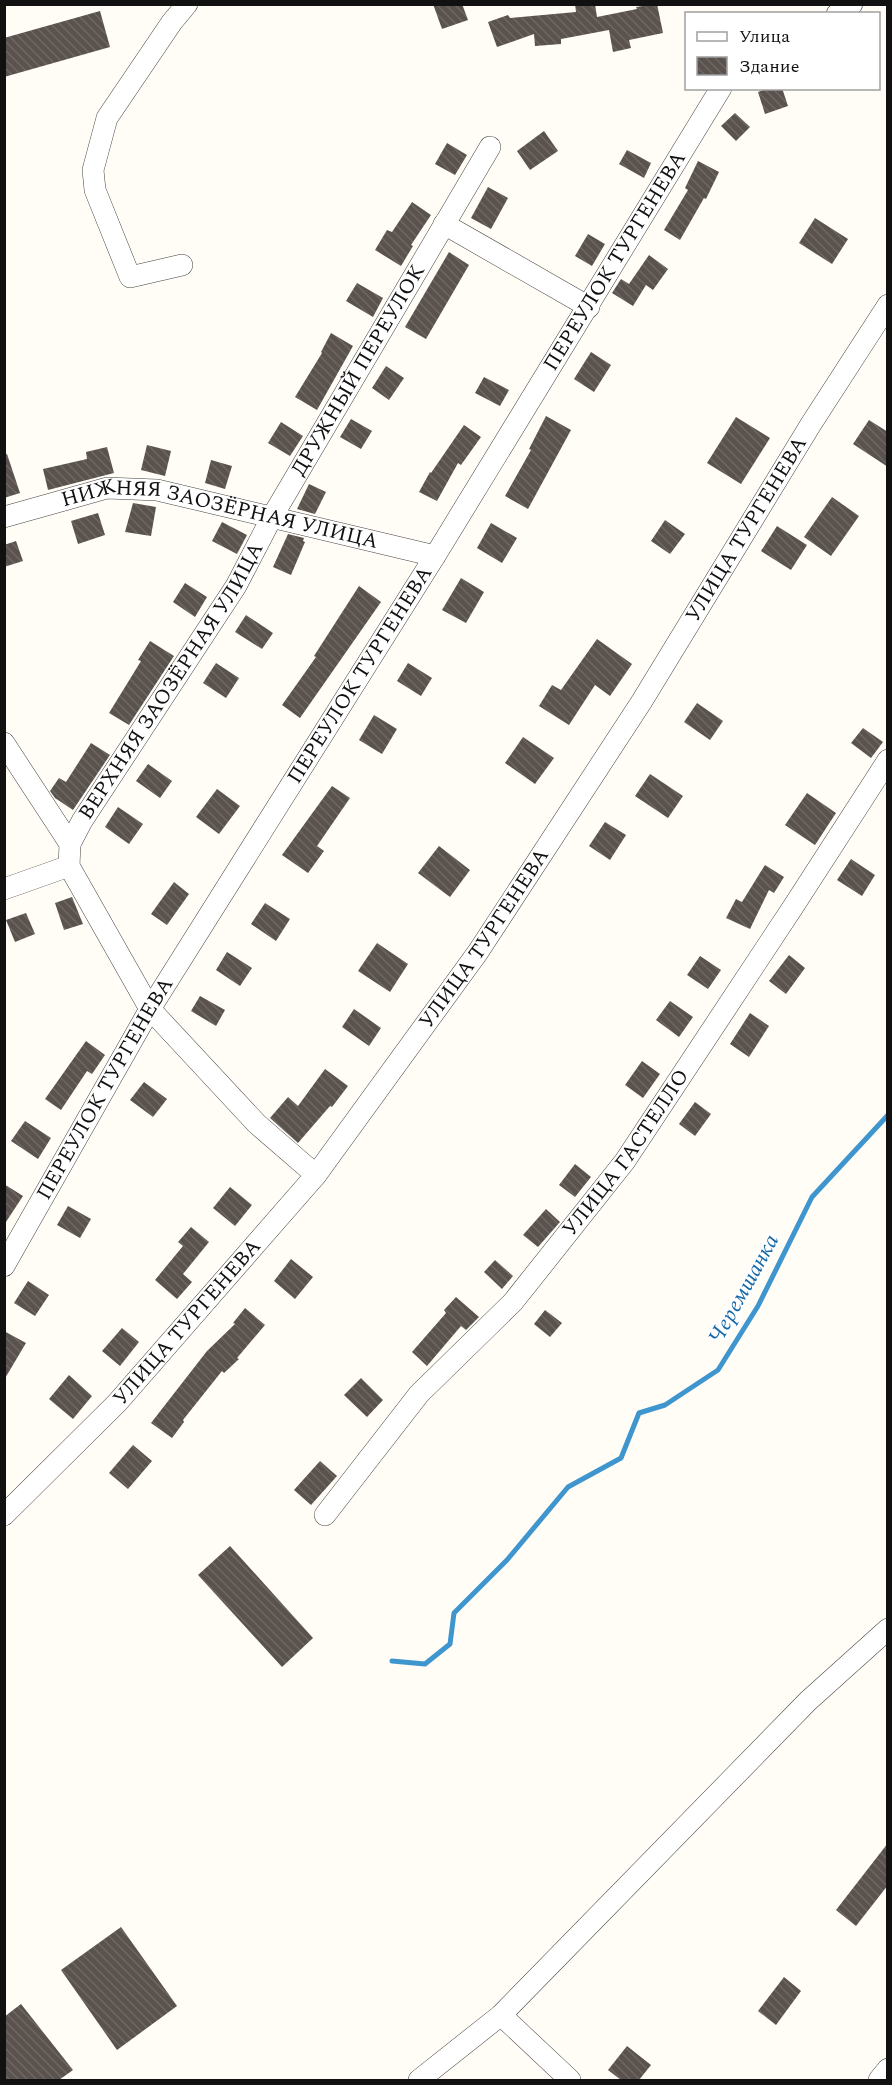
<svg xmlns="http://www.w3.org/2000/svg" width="892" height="2085" viewBox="0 0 892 2085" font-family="Spectral,serif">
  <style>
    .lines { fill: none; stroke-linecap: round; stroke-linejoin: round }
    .stream { stroke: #3f96cf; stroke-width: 5 }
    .building { fill: url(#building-back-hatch) }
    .minor-casing { stroke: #444; stroke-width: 22 }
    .minor { stroke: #fff; stroke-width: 21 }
    .labels { text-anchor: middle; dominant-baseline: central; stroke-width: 6; stroke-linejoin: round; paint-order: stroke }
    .street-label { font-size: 21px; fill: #111; stroke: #fff }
    .water-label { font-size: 22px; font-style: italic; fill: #1768a6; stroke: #fff }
  </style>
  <defs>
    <pattern id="building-back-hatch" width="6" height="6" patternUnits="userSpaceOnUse" patternTransform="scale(1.5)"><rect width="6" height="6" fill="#5a524d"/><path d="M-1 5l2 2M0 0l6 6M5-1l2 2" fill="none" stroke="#6d6662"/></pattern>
  </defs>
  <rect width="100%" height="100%" fill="#fffdf5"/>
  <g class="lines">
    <path class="stream" d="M392,1661L425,1664L450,1644L454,1613L507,1560L568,1487L621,1458L639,1413L665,1405L718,1370L758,1306L812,1197L888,1115"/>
  </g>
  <g class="building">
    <path d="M433,4H462L468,20L442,29Z"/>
    <path d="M575,4H595L597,17L637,9L636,7L657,4L663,33L629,40L631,48L613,52L609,30L561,39V44L535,46L534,34L497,47L488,22L508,15L510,18L576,12Z"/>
    <path d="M100,11L110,47L4,77V38Z"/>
    <path d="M769,88H782L788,106L765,114L758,92Z"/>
    <path d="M735,113L750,127L736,141L721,126Z"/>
    <path d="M544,131L558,151L530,170L517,151Z"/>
    <path d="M447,143L467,155L455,175L435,164Z"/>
    <path d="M627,150L651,163L644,178L619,164Z"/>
    <path d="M698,161L719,172L706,199L704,198L680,240L664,230L688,190L685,188Z"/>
    <path d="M488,187L508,198L491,229L471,218Z"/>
    <path d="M412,202L431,215L411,245L413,246L401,266L375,250L387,230L392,232Z"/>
    <path d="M815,218L848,239L832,264L799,243Z"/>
    <path d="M588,234L605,244L592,266L575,256Z"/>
    <path d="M449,252L469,265L426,339L405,327Z"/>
    <path d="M649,255L668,269L653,290L646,285L633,306L612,293L621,279L629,284Z"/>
    <path d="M357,283L383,298L373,317L346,301Z"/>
    <path d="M331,333L353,346L317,410L295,397L322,353L321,352Z"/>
    <path d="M591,352L611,365L594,392L574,379Z"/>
    <path d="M386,366L404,378L389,400L372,388Z"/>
    <path d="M484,377L509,390L500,406L475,393Z"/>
    <path d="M546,416L571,430L528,509L505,496L531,450L529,449Z"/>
    <path d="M736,417L770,438L741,484L707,463Z"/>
    <path d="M351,419L372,431L361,449L340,437Z"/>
    <path d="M869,420L888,432V467L853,444Z"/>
    <path d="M281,422L303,436L290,456L268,443Z"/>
    <path d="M464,425L481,437L461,465L458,463L437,501L419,492L430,472L431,473Z"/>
    <path d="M147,445L171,451L165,476L141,470Z"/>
    <path d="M107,447L114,473L48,490L43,469L87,459L86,452Z"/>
    <path d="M7,454L20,493L4,498V455Z"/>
    <path d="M211,460L232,466L225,489L205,483Z"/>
    <path d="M309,484L326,492L315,514L297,509Z"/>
    <path d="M832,497L859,516L831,556L804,537Z"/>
    <path d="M133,503L156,507L151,536L125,532Z"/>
    <path d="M98,513L105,535L78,544L71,521Z"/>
    <path d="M665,520L685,534L670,554L651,541Z"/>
    <path d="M222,522L247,535L237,554L212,541Z"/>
    <path d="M491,523L517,538L502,563L477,548Z"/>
    <path d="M777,526L807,545L791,570L761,551Z"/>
    <path d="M288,534L304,538L303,541L305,542L291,575L273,567Z"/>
    <path d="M16,541L23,561L4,567V545Z"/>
    <path d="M461,578L484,592L466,623L442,610Z"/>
    <path d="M185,583L207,597L195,617L173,602Z"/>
    <path d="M359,586L381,602L300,718L282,705L316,657L314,656Z"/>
    <path d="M246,615L273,633L262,649L235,632Z"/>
    <path d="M597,639L632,664L610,696L595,685L569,725L539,706L552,685L561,690Z"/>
    <path d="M150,641L174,656L129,725L109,713L141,661L138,660Z"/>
    <path d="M216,663L239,678L226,698L203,683Z"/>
    <path d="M408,663L432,678L421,696L397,681Z"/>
    <path d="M697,703L723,721L710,740L684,722Z"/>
    <path d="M374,715L397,729L382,754L359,740Z"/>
    <path d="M863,728L883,742L871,758L851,743Z"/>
    <path d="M523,737L554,758L535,784L505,763Z"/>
    <path d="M91,743L110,755L73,810L55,798L50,791L59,778L66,782Z"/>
    <path d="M148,764L172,781L160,798L136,781Z"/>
    <path d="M650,774L683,796L668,818L635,796Z"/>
    <path d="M332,786L350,798L317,846L324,851L308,873L282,855Z"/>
    <path d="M217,789L240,806L219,834L196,817Z"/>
    <path d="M807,793L836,813L815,845L785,825Z"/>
    <path d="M118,807L143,824L129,844L105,827Z"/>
    <path d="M605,822L626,835L610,860L589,846Z"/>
    <path d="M439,846L470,870L450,897L418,873Z"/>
    <path d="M851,859L875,875L862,896L837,880Z"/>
    <path d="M765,865L784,877L774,893L769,890L750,929L726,918L736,899L742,902Z"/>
    <path d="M174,882L189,894L167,925L151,914Z"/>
    <path d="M72,897L83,924L64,930L55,903Z"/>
    <path d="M265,903L290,919L276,941L251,924Z"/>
    <path d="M26,913L35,934L15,942L6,920Z"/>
    <path d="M377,943L408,964L390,992L358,971Z"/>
    <path d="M227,952L252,968L240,986L216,970Z"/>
    <path d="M789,955L805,968L786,994L769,981Z"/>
    <path d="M700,956L721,970L708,989L687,975Z"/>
    <path d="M200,996L225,1010L216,1026L191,1011Z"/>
    <path d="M670,1001L693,1017L679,1037L656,1020Z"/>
    <path d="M354,1009L381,1028L369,1046L342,1027Z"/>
    <path d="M750,1013L769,1026L749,1057L730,1044Z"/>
    <path d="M86,1041L105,1055L92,1074L87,1071L61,1110L45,1099Z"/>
    <path d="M642,1061L660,1074L643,1098L625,1085Z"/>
    <path d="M325,1069L348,1086L332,1107L330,1106L298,1143L270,1118L288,1097L298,1106Z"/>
    <path d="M144,1082L167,1099L153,1117L130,1100Z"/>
    <path d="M695,1102L711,1114L695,1136L679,1124Z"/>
    <path d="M25,1121L51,1138L38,1159L11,1141Z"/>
    <path d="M575,1164L591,1177L575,1197L559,1185Z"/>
    <path d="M4,1184L23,1196L4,1225Z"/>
    <path d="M230,1187L252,1205L235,1226L213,1208Z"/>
    <path d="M68,1206L91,1219L80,1238L57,1225Z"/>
    <path d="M546,1209L560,1222L538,1247L523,1235Z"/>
    <path d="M191,1227L209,1242L183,1274L192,1282L177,1299L155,1280L183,1246L178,1242Z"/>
    <path d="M291,1259L313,1277L295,1299L274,1281Z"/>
    <path d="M495,1260L513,1276L502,1289L484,1272Z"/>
    <path d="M28,1281L49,1295L35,1316L14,1303Z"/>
    <path d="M456,1297L479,1317L466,1330L461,1326L427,1366L412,1352L446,1313L444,1310Z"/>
    <path d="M245,1308L265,1325L237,1358L239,1359L224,1373L222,1371L183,1420L184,1422L172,1438L151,1423L207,1351L235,1324L233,1323Z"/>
    <path d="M545,1310L562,1323L550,1337L534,1324Z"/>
    <path d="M122,1328L139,1342L120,1366L102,1351Z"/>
    <path d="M4,1331L26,1343L4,1380Z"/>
    <path d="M69,1375L92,1396L73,1419L49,1399Z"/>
    <path d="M361,1378L383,1400L367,1417L344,1395Z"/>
    <path d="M133,1445L152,1461L128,1489L109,1473Z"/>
    <path d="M320,1461L337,1476L311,1505L294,1490Z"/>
    <path d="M230,1546L313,1638L282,1667L198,1575Z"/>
    <path d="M888,1843V1885L856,1926L836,1910Z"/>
    <path d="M121,1927L177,2006L117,2050L61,1970Z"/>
    <path d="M784,1977L801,1991L776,2025L758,2011Z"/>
    <path d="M21,2004L73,2070L59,2080H4V2017Z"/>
    <path d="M627,2046L651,2065L639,2080H621L608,2070Z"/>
  </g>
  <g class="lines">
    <g class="minor-casing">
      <g id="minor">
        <path d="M837,14L852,4"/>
        <path d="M444,224L589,307"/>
        <path d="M182,265L130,277L95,190L93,170L107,118L172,22L187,4"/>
        <path id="s1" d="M4,517L107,488L157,490L435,556"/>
        <path d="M4,743L70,844L69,866L150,1009L257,1124L316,1175"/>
        <path id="s2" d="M70,844L82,821L236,586L272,517L490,147"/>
        <path d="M4,889L69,866"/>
        <path id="s3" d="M4,1266L150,1009L435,556L721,88"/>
        <path id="s4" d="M4,1515L117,1403L316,1175L478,952L642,701L811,424L888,305"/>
        <path id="s5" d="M325,1515L419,1394L513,1302L625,1161L793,907L888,760"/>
        <path d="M501,2015L570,2080"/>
        <path d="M419,2080L501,2015L808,1701L888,1629"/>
        <path d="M879,2080L888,2069"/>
      </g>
    </g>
    <use href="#minor" class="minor"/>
  </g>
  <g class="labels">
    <g class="street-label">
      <text stroke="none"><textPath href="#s3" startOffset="1176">ПЕРЕУЛОК ТУРГЕНЕВА</textPath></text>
      <text stroke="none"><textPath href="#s2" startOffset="555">ДРУЖНЫЙ ПЕРЕУЛОК</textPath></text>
      <text stroke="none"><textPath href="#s1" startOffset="222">НИЖНЯЯ ЗАОЗЁРНАЯ УЛИЦА</textPath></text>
      <text stroke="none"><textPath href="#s4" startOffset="1238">УЛИЦА ТУРГЕНЕВА</textPath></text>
      <text stroke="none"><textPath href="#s3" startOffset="690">ПЕРЕУЛОК ТУРГЕНЕВА</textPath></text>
      <text stroke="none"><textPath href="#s2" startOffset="192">ВЕРХНЯЯ ЗАОЗЁРНАЯ УЛИЦА</textPath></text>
      <text stroke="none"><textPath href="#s4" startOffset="752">УЛИЦА ТУРГЕНЕВА</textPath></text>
      <text stroke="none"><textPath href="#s3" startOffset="204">ПЕРЕУЛОК ТУРГЕНЕВА</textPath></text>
      <text stroke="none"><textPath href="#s5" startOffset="472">УЛИЦА ГАСТЕЛЛО</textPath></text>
      <text stroke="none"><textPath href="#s4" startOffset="266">УЛИЦА ТУРГЕНЕВА</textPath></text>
    </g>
    <g class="water-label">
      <text transform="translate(744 1289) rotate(-61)">Черемшанка</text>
    </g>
  </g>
  <rect width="892" height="2085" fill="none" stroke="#111111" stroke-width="12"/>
  <rect x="685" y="12" width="195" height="78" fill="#ffffff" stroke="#a0a0a0" stroke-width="1.5"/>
  <rect x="697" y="32" width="30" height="9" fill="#ffffff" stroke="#a0a0a0" stroke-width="1.5"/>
  <text x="739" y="42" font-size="18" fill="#111111">Улица</text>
  <rect x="697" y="57" width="30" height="18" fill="url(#building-back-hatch)" stroke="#a0a0a0" stroke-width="1.5"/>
  <text x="739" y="72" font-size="18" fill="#111111">Здание</text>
</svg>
